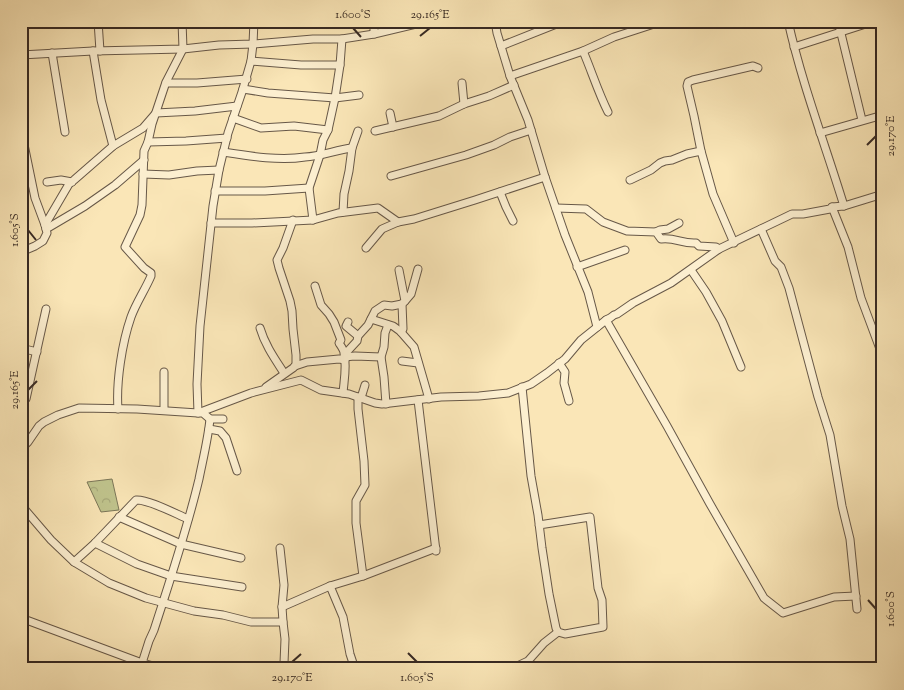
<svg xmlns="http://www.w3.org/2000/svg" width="904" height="690" viewBox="0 0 904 690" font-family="'Sorts Mill Goudy',serif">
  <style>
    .forest { fill: url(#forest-crowns); stroke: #7b7658 }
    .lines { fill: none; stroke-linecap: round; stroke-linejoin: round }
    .minor-casing { stroke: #675848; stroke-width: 9 }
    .minor { stroke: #fcefd0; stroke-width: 7 }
    .ticks { fill: none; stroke: #362923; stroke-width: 2 }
    .neatline { fill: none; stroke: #362923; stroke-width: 2 }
    .ticks-label { font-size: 12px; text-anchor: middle; fill: #362923 }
  </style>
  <defs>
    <pattern id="forest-crowns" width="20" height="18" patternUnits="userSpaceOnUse" patternTransform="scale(1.25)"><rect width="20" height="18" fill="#c0c48d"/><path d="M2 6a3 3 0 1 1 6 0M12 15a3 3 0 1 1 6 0" fill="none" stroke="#a6a879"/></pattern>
  </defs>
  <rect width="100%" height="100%" fill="#fae6b7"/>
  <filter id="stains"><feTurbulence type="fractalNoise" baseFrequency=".004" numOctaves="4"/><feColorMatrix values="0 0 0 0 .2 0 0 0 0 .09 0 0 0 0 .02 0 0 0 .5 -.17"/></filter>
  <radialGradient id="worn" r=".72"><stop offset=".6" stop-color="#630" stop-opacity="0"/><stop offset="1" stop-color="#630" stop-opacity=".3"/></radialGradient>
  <path class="forest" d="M112,479L119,510L101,512L87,482Z"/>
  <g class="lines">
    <g class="minor-casing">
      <g id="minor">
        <path d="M98,21L100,51"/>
        <path d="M374,21V34"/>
        <path d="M495,21L497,33L510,76L528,120L545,177L565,235L588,292L597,327"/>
        <path d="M788,21C802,84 825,144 844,206"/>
        <path d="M838,21L862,120"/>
        <path d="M501,46L564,21"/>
        <path d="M794,47L875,21"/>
        <path d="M93,51L101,100L113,146"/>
        <path d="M583,51L614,37L651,25L650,21"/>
        <path d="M52,53L65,132"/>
        <path d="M21,55L93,51L183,49L219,45L253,44L313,39H342L374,34L416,24L444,21"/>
        <path d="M251,61L301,65H340"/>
        <path d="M510,76L583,51C592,72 598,92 608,112"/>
        <path d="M166,83H197L247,79"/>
        <path d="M462,83L464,104"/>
        <path d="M243,89L268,93L335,98L359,95"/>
        <path d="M390,113L393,127"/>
        <path d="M233,118L261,128L294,126L328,130"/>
        <path d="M21,130L35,198L45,225L47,233L43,241L35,246L21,252"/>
        <path d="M375,131L439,116L464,104L489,96L514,85"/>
        <path d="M820,133L883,115"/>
        <path d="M148,142L186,141L227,138"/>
        <path d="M223,152C249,156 279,161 305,157C321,156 336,150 352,148"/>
        <path d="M143,174L169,175L197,171L219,170"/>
        <path d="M391,176L466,155L494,145L510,137L531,130"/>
        <path d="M630,180L651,170L660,163L665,161L672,160L687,154L701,151"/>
        <path d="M47,182L61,180L72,182"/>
        <path d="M215,191H265L309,188"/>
        <path d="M500,192L506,207L513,221"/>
        <path d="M832,207L848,247L861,298L883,357"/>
        <path d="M556,208L586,209L603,222L627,231L656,232L661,239C675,237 682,244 696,243L699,246L716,247L719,249"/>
        <path d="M343,212L344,194L349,171L352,148L358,131"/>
        <path d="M313,220L309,188L320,155L323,140L328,130L335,98L340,65L342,39"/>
        <path d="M211,223H252L313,220L338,213L378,208L398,222"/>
        <path d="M45,225L69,184L74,180L113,146L143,128L156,113L195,111L237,106"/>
        <path d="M46,229L85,206L115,185L144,160"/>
        <path d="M761,229L775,261L781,267L789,288L818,397L830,435L842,506L850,539L857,609"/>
        <path d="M656,232L660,230L668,229L679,223"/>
        <path d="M734,243L713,194L701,151L694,116L687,86L688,82L693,80L753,66L758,68"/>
        <path d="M366,248L382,229L398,222L414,219L475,200L545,177"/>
        <path d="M577,267L625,250"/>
        <path d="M399,270L405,301L402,304L403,329L401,332"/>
        <path d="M691,270L706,292L722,321L741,367"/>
        <path d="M315,286L321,305L329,314L334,322L341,340L339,343C341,346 344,350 344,353C347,367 344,380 343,393"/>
        <path d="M405,301L411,294L418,269"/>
        <path d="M371,319L393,326L400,331L414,347L429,399"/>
        <path d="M606,320L667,426L710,504L764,598L783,613L834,597L856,596"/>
        <path d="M348,322L346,326L358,336"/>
        <path d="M260,328C265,345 275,359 284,373"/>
        <path d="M21,348L37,352"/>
        <path d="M345,354L357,341L358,336L368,325L375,311L384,305L392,306L402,304"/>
        <path d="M344,357L355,356L381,357"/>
        <path d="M402,361L418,363"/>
        <path d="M559,363L565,372L564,383L569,401"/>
        <path d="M295,366L307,362L339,359L345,360"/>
        <path d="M266,387L293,368L296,365V355L293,329L292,311L290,301L279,268L277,260L283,248L293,220"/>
        <path d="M522,387L531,476L538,515L542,548L549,594L556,628L558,632L565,634L603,627L602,600L598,588L590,517L539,525"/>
        <path d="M358,397V409L364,461L365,485L356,501V523L363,576"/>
        <path d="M361,398L365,385"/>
        <path d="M26,399L46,309"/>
        <path d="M418,400L436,551"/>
        <path d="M386,404L384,377L381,357L384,347L385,333L388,325"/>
        <path d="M118,409C116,382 122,343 131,317C136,303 145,290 151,276V273L144,268L125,247L140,215L142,205L144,151L148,142L152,124L166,82L183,49L182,21"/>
        <path d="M164,410V372"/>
        <path d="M223,419H210L203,413H198L197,384L200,326L213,206L219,170L228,133L242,92L251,61L253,44L254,21"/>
        <path d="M209,429L220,431L226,438L237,471"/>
        <path d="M21,449L28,442L39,426L44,422L58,415L79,408L137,409L198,413L251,393L301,380L321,390L349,394L375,403L382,404L441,397L479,396L508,393L531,384L547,373L565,359L581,340L606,320L610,318L614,315L617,314L633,303L671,283L719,249L792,214H803L830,209L832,207L844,206L883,194"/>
        <path d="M21,505L51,540L74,562L109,583L146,598L194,611L223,615L251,622H283"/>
        <path d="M119,517L181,544L241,558"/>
        <path d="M95,543L137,564L171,576L242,587"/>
        <path d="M280,548L284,585L282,607L283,622L285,639L284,663"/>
        <path d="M74,562L95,543L136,500C148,499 176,514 188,519"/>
        <path d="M330,586L343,617L350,654L355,669"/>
        <path d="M282,607L330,586L363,576L436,548"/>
        <path d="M21,618L142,663L165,669"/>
        <path d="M142,663L149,641L154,630C170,580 187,530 199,479C203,459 208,439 210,419"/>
        <path d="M185,669L198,666"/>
        <path d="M511,669L528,661L544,643L558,632"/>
      </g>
    </g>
    <use href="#minor" class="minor"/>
  </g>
  <path class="ticks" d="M353,28L361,37M420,36L430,28M867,145L876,136M28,230L36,240M28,390L37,381M868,600L876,609M408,653L417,662M292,662L301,654"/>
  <rect width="904" height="690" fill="none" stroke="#fae6b7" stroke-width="55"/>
  <rect x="28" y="28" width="848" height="634" class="neatline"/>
  <g class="ticks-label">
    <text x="353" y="18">1.600°S</text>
    <text x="430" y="18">29.165°E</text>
    <text transform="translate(890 136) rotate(-90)" y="4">29.170°E</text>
    <text transform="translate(14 230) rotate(-90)" y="4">1.605°S</text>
    <text transform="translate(14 390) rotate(-90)" y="4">29.165°E</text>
    <text transform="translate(890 609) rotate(-90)" y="4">1.600°S</text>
    <text x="292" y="681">29.170°E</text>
    <text x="417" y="681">1.605°S</text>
  </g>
  <rect width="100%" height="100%" filter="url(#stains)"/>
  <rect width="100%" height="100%" fill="url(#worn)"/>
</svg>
